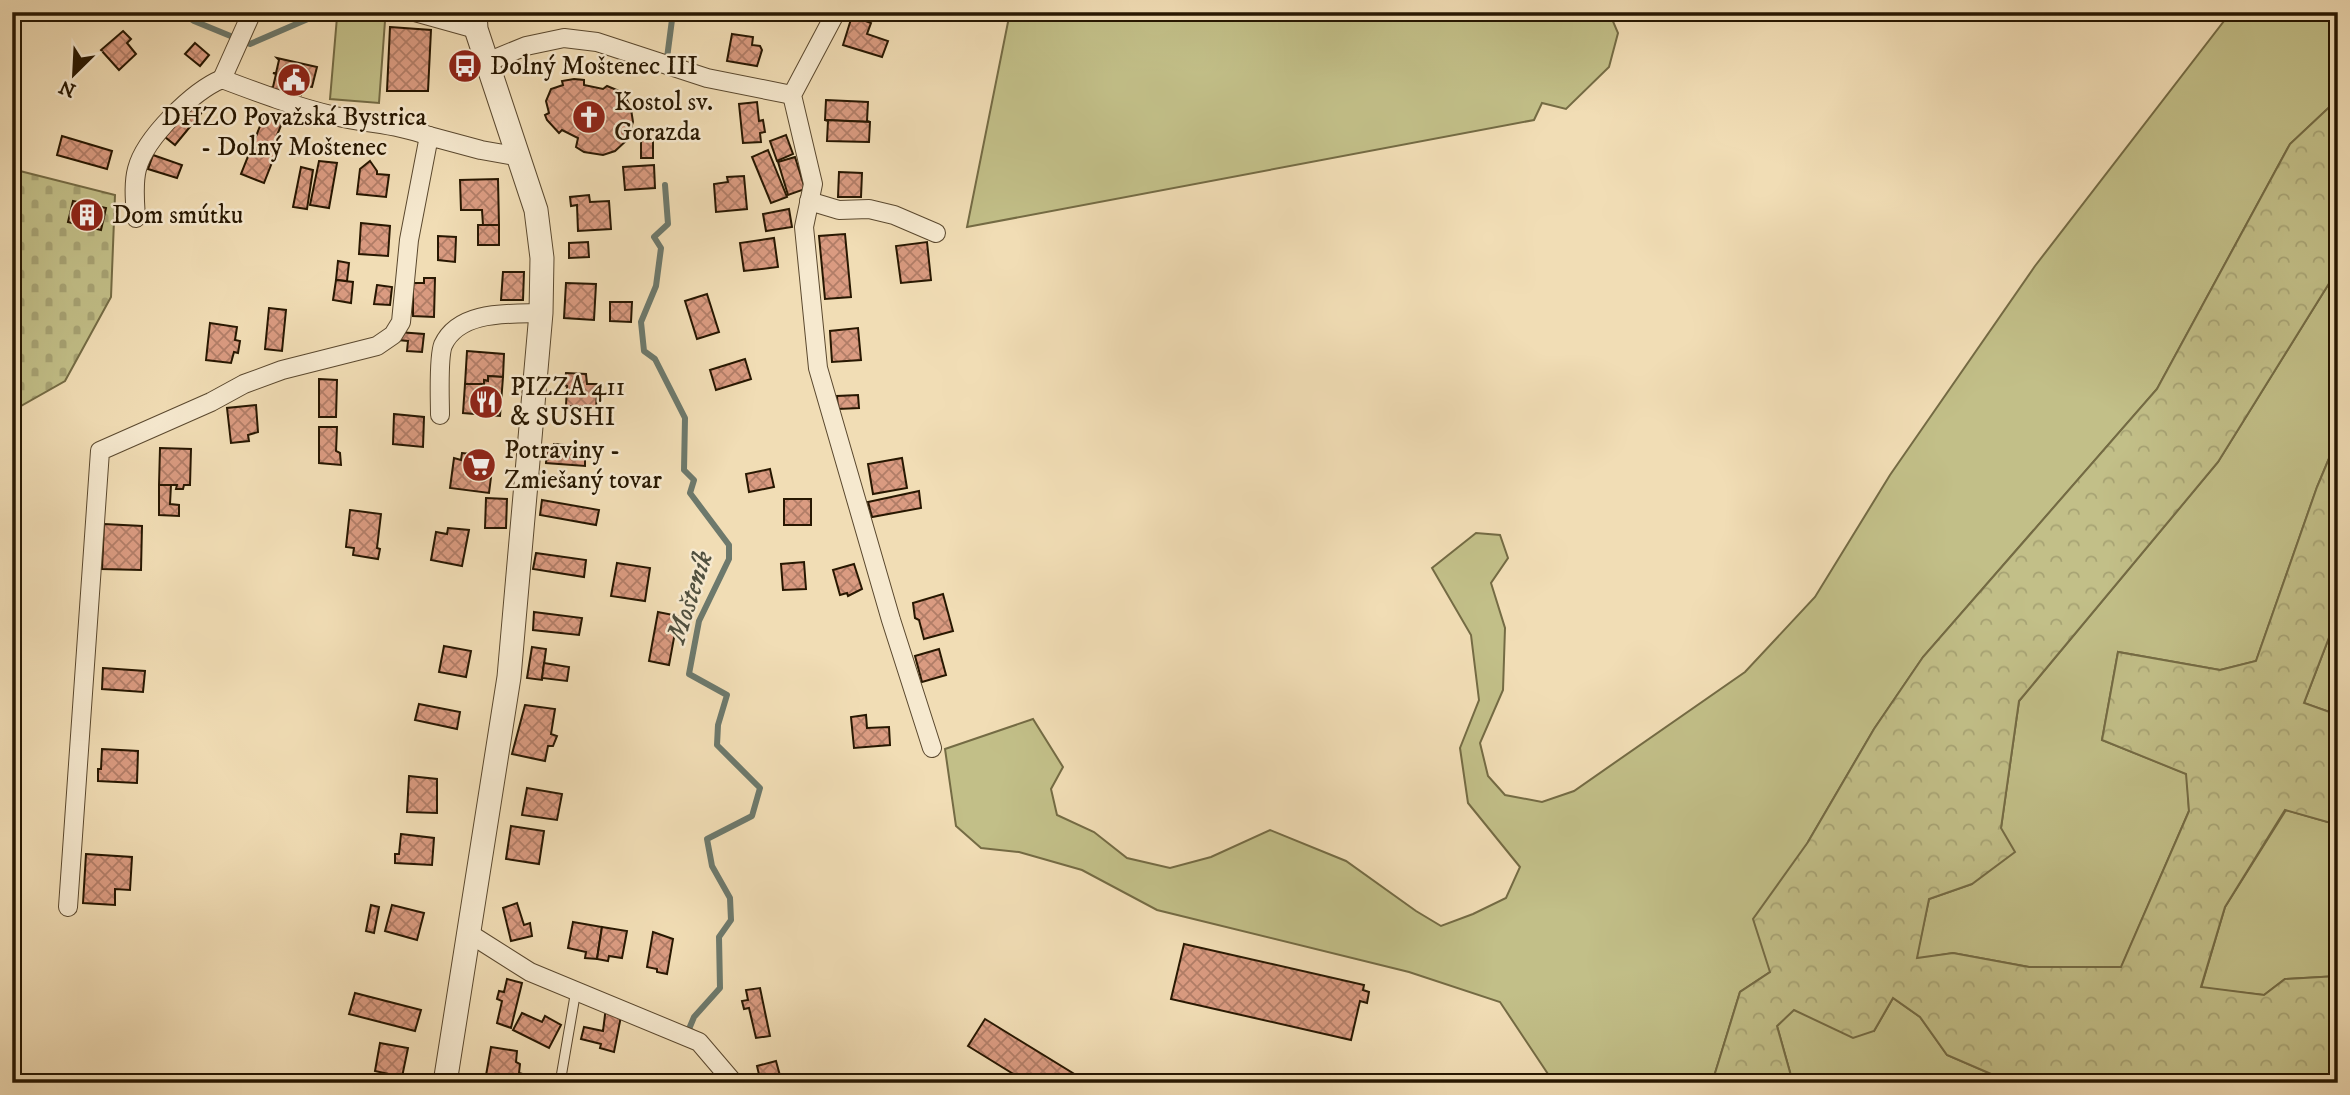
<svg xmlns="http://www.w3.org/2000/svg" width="2350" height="1095" viewBox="0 0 2350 1095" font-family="'IM FELL DW Pica',serif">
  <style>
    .green { fill: #c2bf88; stroke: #746b44; stroke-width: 2 }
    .forest { fill: url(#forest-crowns); stroke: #746b44; stroke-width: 2 }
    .cemetery { fill: url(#cemetery-stones); stroke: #746b44; stroke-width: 2 }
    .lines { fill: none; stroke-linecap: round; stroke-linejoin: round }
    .stream { stroke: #6d796c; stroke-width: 6 }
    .building { fill: url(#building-cross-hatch); stroke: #271701; stroke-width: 2 }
    .service-casing { stroke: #5a482e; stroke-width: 11 }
    .minor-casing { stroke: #5a482e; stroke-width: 20 }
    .tertiary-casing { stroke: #5a482e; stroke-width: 25 }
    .service { stroke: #f6e9cf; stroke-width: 9 }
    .minor { stroke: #f6e9cf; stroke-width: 18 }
    .tertiary { stroke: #f6e9cf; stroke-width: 23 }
    .labels { text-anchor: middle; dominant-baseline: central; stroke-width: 5; stroke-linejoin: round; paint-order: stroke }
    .poi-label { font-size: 26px; fill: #271701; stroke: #f6e9cf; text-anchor: start }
    .water-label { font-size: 28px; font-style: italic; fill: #50503f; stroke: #f6e9cf }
  </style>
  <defs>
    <pattern id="forest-crowns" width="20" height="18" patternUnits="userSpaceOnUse" patternTransform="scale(1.75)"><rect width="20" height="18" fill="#c2bf88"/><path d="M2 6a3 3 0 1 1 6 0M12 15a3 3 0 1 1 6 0" fill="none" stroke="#a7a374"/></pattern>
    <pattern id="cemetery-stones" width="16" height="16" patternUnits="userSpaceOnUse" patternTransform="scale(1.75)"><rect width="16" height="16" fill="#c2bf88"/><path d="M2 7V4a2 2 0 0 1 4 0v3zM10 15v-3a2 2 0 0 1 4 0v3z" fill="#a7a374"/></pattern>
    <pattern id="building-cross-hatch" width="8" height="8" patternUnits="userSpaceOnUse" patternTransform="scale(1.75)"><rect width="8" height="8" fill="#da9b81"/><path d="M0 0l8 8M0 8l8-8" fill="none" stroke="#b17d67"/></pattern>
  </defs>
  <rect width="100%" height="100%" fill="#f1ddb5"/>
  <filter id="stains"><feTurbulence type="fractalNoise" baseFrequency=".00286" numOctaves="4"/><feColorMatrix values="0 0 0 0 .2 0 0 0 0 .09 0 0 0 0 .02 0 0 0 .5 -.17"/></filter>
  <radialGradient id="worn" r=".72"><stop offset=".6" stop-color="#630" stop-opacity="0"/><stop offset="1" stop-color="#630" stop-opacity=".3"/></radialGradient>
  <g class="green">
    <path d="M1010,12H1609L1618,33L1609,67L1566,109L1542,103L1534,120L967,227Z"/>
    <path d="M2231,12H2338V99L2290,144L2157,389L1923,657L1874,729L1808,842L1770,972L1740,992L1712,1083H1554L1500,1002L1409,972L1157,910L1082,870L1019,852L981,848L956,826L945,749L1033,719L1063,767L1051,789L1057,815L1094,832L1127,858L1170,868L1211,857L1270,830L1346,861L1416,911L1441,926L1473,914L1506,898L1520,867L1468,803L1460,748L1479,700L1471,635L1432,568L1476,533L1500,535L1508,558L1491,583L1505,628L1503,690L1480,743L1488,776L1505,795L1542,802L1574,791L1745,672L1815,597L1890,475L2035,266Z"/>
    <path d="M337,17L385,21L379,103L330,99Z"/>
    <path d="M2338,269V437L2317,487L2256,661L2220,670L2118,652L2102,740L2187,774L2189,811L2121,968L2029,967L1953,953L1916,959L1929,899L1972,884L2001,828L2019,701L2218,462Z"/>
    <path d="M2338,614V715L2304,703Z"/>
    <path d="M2286,810L2338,825V976L2285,979L2264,995L2201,988L2225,907Z"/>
    <path d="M1893,998L1920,1017L1947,1055L2012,1083H1793L1777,1026L1794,1009L1874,1031Z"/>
  </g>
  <path class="forest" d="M2338,99V269L2218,462L2019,701L2001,828L2015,852L1972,884L1929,899L1917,958L1953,953L2029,967H2121L2189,811L2186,774L2102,740L2118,652L2220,670L2256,661L2317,487L2338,437V614L2304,703L2338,715V825L2285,810L2225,907L2201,987L2264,995L2285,979L2338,976V1083H2012L1947,1055L1920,1017L1893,998L1874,1031L1853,1038L1794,1010L1777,1026L1793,1083H1712L1740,992L1770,972L1753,919L1808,842L1874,729L1923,657L2157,389L2290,144Z"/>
  <path class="cemetery" d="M12,169L115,195L111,297L65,381L12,411Z"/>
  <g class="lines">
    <g class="stream">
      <path d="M180,12L194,21L250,44L324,12"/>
      <path d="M479,14H553L565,12"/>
      <path d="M667,58L673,12"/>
      <path d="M665,185L668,224L654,237L661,248L656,286L641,322L644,351L655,359L685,418L684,470L694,480L690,493L729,545V559L699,621L689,674L727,695L718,725L717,745L760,788L752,816L707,839L712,866L730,898L731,920L719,937L720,988L694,1017L689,1029L694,1033"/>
    </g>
  </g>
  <g class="building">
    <path d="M852,16L871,23L867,34L888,41L882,57L843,45Z"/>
    <path d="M390,27L431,30L428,91H387Z"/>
    <path d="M123,31L131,39L127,43L136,54L119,70L101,50Z"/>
    <path d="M732,34L753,37L752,45L760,46L762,50L757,66L727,61Z"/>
    <path d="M195,43L209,55L200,66L185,54Z"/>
    <path d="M277,58L317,67L312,87L304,86L301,95L270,88L273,87L276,74L273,73H276L279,60Z"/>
    <path d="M574,79L584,80V85L603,89L607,86L624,93L631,109L633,122L627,140L615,151L603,155L584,152L576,147L578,138L562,130L559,133L547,120L545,115L549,113L546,101L551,89L563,85L562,81Z"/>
    <path d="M826,100L868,102L867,121L870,122L825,120Z"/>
    <path d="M194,102L203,111L175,145L165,137Z"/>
    <path d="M757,102L759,121L763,120L765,132L760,133L761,142L743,143L739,104Z"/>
    <path d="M264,116L282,123L273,145L278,147L264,183L241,174Z"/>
    <path d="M825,120L870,122L869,142L827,141L828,121Z"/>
    <path d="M786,135L793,154L777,161L770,141Z"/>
    <path d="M62,136L112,151L107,169L57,155Z"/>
    <rect x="641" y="139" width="12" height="19"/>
    <path d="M768,150L787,197L771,203L752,157Z"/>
    <path d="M153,155L182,165L177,178L148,169Z"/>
    <path d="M795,157L805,189L788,195L778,162Z"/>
    <path d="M319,161L337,163L329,208L310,205Z"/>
    <path d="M370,161L377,171V174L389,175L386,197L357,194L360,169Z"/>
    <path d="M654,165L655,188L625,190L623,167Z"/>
    <path d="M301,167L313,170L307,209L293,207Z"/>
    <path d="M839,172L862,173L861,197H838Z"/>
    <path d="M744,176L747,209L716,212L714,184L728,182L727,177Z"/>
    <path d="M498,179L499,225H483L482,210H461L460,180Z"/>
    <path d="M589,195L590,202L609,201L611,229L578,231L577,205L571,206L570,197Z"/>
    <path d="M73,201L106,208L101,230L68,222Z"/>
    <path d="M789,209L792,227L766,231L763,214Z"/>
    <path d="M361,223L390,226L388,256L359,254Z"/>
    <rect x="478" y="225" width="21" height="20"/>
    <path d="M845,234L851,297L825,299L819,236Z"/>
    <path d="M438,236L456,237L455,262L438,260Z"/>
    <path d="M774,238L778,267L744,271L740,243Z"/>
    <path d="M588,242L589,257L569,258V243Z"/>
    <path d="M927,242L931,280L901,283L896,246Z"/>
    <path d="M338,261L349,263L347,281L336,280Z"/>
    <path d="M503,272H524L523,300H501Z"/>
    <path d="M424,278H435L434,317L413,316V283H424Z"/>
    <path d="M336,280L353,282L351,303L333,300Z"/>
    <path d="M566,283L596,284L594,320L564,318Z"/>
    <path d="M377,285L392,287L390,305L374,304Z"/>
    <path d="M707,294L719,332L697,339L685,301Z"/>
    <path d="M610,302H632L631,322L610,321Z"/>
    <path d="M269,308L286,310L282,351L265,349Z"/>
    <path d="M210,323L237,327L235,340L240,341L238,353L234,352L231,363L206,360Z"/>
    <path d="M858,328L861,360L832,362L830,331Z"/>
    <path d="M398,332L424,334L422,352L407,351L408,341L398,340Z"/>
    <path d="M467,351L504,354L503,377L488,376V381L484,380V384H465Z"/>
    <path d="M745,359L751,379L716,390L710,370Z"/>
    <path d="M566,373L586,374L587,384H598L596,407L566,406L567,386L564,385Z"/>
    <path d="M488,376L503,377L500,416L463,413L465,384H484V380L488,381Z"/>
    <path d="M319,379L337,380L336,417H319Z"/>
    <path d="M858,395L859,408L838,409L837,396Z"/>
    <path d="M256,405L258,432L248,435L249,441L231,443L227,408Z"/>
    <path d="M394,414L424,417L423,447L393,444Z"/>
    <path d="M319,427H337L336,451L340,453L341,465L319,463Z"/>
    <path d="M554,444L585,447V466L546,463L547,448L553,449Z"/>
    <path d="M160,448L191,449L190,485H184L183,489H176L177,485H159Z"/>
    <path d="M462,453L487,456L485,476L491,477L489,493L450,488L454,458L461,460Z"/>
    <path d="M902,458L907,488L873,494L868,464Z"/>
    <path d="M770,469L774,487L749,492L746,474Z"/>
    <path d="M159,485H171L170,504L179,505V516L159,515Z"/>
    <path d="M919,491L921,508L872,517L868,502Z"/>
    <path d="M486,498L507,499L506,528H485Z"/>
    <rect x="784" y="499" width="27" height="26"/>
    <path d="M542,500L599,510L596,525L540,515Z"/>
    <path d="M350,510L381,514L377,548L380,549L378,559L353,555L354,548L346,547Z"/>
    <path d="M104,524L142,526L141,570L102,569Z"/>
    <path d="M448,528L469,530L462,566L431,560L436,532L447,534Z"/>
    <path d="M536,553L586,560L584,577L533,569Z"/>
    <path d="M804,562L806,589L783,590L781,564Z"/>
    <path d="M617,563L650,568L645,601L611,596Z"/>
    <path d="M854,564L862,589L848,596L847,593L840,595L833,570Z"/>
    <path d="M943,594L953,631L924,639L919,620L915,618L913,603Z"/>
    <path d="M534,612L582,618L579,635L533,630Z"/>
    <path d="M658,612L678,616L669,665L649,661Z"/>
    <path d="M444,646L471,651L466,677L439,672Z"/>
    <path d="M532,647L546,649L542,680L527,678Z"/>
    <path d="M939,649L946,675L922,682L915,656Z"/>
    <path d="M544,663L569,667L567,681L542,678Z"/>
    <path d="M103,668L145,671L143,692L102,689Z"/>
    <path d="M419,704L460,712L457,729L415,720Z"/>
    <path d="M525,705L555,709L551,734L557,736L553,746H548L545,761L512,754Z"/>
    <path d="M866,715L867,728L889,727L890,745L854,748L851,717Z"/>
    <path d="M102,749L138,751L137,783L98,781V769H101Z"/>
    <path d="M409,776L437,779V813L407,812Z"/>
    <path d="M527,788L562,794L557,820L522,815Z"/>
    <path d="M511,826L544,831L539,864L506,859Z"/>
    <path d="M401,834L434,838L432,865L395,863V854H399Z"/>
    <path d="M86,854L132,857L130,890L115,889V905L83,903Z"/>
    <path d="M517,903L524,925L530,923L532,936L511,941L503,908Z"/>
    <path d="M371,905L379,907L374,933L366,931Z"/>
    <path d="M392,905L424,913L417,940L385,931Z"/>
    <path d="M573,922L602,927L597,959L585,958L586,952L568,948Z"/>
    <path d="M602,927L627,931L622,958L609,956L608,961L597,959Z"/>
    <path d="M653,932L673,939L667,974L657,972V969L647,967Z"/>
    <path d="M1184,944L1364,985L1363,990L1369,992L1367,1003L1360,1001L1351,1040L1171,999Z"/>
    <path d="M507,979L522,983L511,1028L497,1023L502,1001L497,999L499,991L504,992Z"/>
    <path d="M760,988L770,1036L756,1038L749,1008L744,1009L742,1001L748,1000L746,990Z"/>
    <path d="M355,993L421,1010L415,1031L349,1014Z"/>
    <path d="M606,1007L622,1011L614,1052L600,1048L601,1044L581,1039L584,1027L603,1031Z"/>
    <path d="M522,1013L542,1022L545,1016L561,1025L549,1048L513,1030Z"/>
    <path d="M985,1019L1089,1083H1028L968,1046Z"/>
    <path d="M380,1043L408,1048L402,1077L375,1071Z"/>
    <path d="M491,1047L517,1051L516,1062L520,1064L519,1073L526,1075L524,1083L485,1081Z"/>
    <path d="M776,1061L782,1083H761L757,1066Z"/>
  </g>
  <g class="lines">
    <g class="service-casing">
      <path id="service" d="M560,1083L576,990"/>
    </g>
    <g class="minor-casing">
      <g id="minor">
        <path d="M415,12L476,29"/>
        <path d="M836,12L792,95L813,184L804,227L818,368L891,620L932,748"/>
        <path d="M487,62L526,46L564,38L597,42L707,78L792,95"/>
        <path d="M222,79L252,12"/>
        <path d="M809,201L839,210L869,209L894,215L936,233"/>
        <path d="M136,218C135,202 133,184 137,169C145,138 193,91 222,79C259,93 296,107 335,116C367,124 398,124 429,136"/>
        <path d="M440,415C440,400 438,358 443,345C459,310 509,314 541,313"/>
        <path d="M68,907L100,451L211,402L244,384L282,370L377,346L393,335L401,322L409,240L429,136L481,150L520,157"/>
        <path d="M470,934L530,972L699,1042L734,1083"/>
      </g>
    </g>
    <g class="tertiary-casing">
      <path id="tertiary" d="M445,1083L509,677L541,313L542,258L536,210L476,29L475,12"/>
    </g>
    <use href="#service" class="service"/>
    <use href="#minor" class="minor"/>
    <use href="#tertiary" class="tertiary"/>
  </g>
  <defs>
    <g id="bus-disc" transform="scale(1.75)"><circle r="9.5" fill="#8f2418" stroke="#f6e9cf"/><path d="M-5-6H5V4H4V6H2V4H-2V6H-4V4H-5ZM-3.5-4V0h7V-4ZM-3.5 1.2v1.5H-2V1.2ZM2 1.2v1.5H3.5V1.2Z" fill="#fff"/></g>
    <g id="civic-disc" transform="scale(1.75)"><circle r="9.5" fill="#8f2418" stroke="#f6e9cf"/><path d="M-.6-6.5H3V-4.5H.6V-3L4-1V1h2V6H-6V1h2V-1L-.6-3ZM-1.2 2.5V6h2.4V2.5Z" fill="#fff"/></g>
    <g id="church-disc" transform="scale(1.75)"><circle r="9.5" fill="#8f2418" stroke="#f6e9cf"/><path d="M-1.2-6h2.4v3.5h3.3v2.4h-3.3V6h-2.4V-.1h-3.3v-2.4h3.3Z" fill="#fff"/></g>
    <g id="building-disc" transform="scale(1.75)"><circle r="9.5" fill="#8f2418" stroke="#f6e9cf"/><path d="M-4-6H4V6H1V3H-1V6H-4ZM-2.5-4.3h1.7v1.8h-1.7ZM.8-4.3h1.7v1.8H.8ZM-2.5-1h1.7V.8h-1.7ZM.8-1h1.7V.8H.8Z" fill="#fff"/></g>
    <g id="restaurant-disc" transform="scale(1.75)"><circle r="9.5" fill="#8f2418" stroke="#f6e9cf"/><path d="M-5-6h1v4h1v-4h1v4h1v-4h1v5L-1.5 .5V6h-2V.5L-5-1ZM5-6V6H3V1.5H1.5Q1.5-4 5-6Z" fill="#fff"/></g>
    <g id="supermarket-disc" transform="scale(1.75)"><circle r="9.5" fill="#8f2418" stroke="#f6e9cf"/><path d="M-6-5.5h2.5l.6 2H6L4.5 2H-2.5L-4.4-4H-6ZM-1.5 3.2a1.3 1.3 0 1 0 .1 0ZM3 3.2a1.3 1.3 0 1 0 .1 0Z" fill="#fff"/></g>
  </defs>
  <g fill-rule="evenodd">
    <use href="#bus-disc" x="465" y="66"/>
    <use href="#civic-disc" x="294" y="80"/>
    <use href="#church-disc" x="589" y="117"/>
    <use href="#building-disc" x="87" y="215"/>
    <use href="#restaurant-disc" x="486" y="402"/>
    <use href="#supermarket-disc" x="479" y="465"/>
  </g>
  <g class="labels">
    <g class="poi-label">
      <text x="490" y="66">Dolný Moštenec III</text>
      <text x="614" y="102">Kostol sv.<tspan x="614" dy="30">Gorazda</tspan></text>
      <text x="294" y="117" text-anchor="middle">DHZO Považská Bystrica<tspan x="294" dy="30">- Dolný Moštenec</tspan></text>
      <text x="112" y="215">Dom smútku</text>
      <text x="510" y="387">PIZZA 411<tspan x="510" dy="30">&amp; SUSHI</tspan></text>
      <text x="504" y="450">Potraviny -<tspan x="504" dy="30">Zmiešaný tovar</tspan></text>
    </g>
    <g class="water-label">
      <text transform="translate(690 597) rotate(-72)">Mošteník</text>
    </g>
  </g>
  <rect width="2350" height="1095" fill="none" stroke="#f1ddb5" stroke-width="42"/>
  <rect x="14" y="14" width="2322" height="1067" fill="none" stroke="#271701" stroke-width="3.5"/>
  <rect x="21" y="21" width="2308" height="1053" fill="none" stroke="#271701" stroke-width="2"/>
  <g transform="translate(74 74) rotate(204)" stroke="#f6e9cf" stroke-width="5" paint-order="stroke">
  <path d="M0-5L12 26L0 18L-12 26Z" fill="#271701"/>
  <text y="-10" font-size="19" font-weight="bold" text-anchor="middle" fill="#271701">N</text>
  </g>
  <rect width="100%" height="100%" filter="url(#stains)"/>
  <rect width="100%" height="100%" fill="url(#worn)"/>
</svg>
